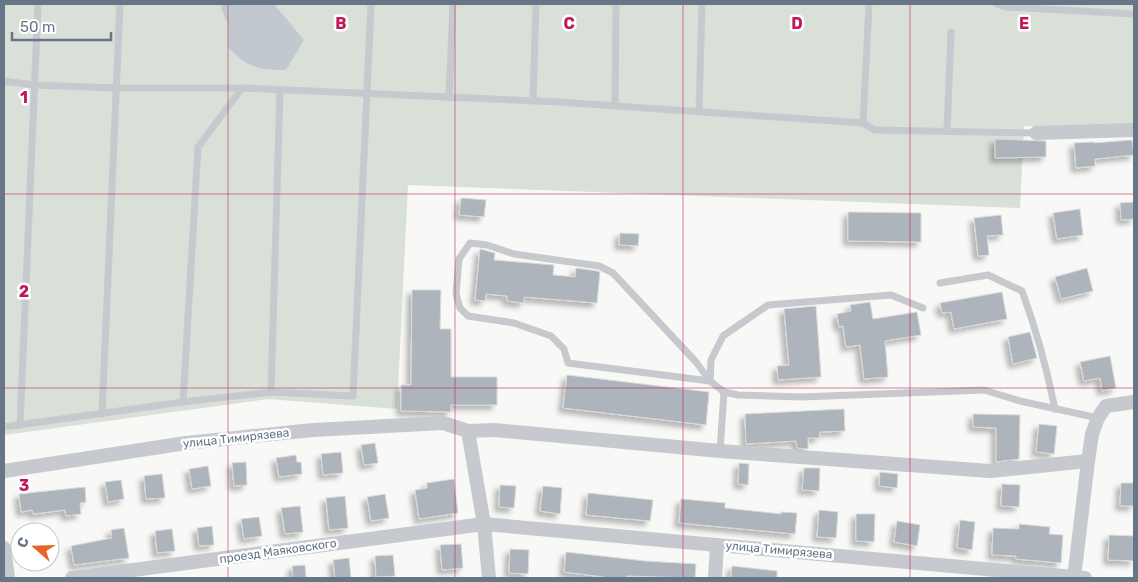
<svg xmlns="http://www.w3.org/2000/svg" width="1138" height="582" viewBox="0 0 1138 582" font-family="Rubik,sans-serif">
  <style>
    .green { fill: #d9e0d7 }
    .water { fill: #c1c9cf }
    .building { fill: #adb4bb; stroke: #dadad8; filter: url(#shadow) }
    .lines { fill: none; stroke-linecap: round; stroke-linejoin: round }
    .service { stroke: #c6c9cd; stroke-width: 7 }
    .minor { stroke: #c6c9cd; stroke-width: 14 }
    .grid { fill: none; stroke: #c2185b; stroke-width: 1; stroke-opacity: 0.55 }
    .labels { text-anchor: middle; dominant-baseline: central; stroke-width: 5; stroke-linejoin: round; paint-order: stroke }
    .street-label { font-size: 12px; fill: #677687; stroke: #fff }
    .grid-label { font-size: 16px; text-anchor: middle; font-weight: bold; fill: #c2185b; stroke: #fff; stroke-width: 5; stroke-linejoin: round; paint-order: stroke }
  </style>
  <defs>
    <filter id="shadow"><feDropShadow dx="-4.5" dy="4.5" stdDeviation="2.5" flood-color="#0004"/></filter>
  </defs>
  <rect width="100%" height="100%" fill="#f8f8f6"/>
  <path class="green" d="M4,4H1134V130L1024,126L1020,208L408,185L397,409L268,399L4,435Z"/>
  <path class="water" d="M222,4H274L304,40L286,70C259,70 247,68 228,47V24L221,8Z"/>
  <g class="building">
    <path d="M995,139L1046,141V157L995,158Z"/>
    <path d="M1132,140L1134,155L1095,159V166L1076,168L1074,143L1094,142V143Z"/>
    <path d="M461,198L486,200L484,217L459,215Z"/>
    <path d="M1134,202V219L1121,220L1120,203Z"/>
    <path d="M1080,209L1083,235L1057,239L1053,213Z"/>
    <path d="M848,212L921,213V242L848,241Z"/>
    <path d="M1001,215L1003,235L987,236L989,255L978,256L974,218Z"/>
    <path d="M620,233L639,234L638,246L619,245Z"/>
    <path d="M480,249L495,253L494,260L554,265L553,275L575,277L576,268L597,271L600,272L597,303L524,297V303L507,301V296L486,294L485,301L475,300Z"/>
    <path d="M1087,268L1093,291L1061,299L1055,277Z"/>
    <path d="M412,290H441L440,329H451V377H497V405H451V412L401,411V385H411Z"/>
    <path d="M1002,292L1007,319L954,329L951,312L942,313L940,303Z"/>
    <path d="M870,302L873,319L917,312L921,335L885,341L888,377L864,379L860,345L846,347L843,326L839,327L837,314L851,311L850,305Z"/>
    <path d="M816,306L821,377L778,380L777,366L789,365L784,309Z"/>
    <path d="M1030,332L1037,358L1013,364L1008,337Z"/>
    <path d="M1110,356L1116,388L1102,391L1100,378L1084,381L1080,362Z"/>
    <path d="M567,375L709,392L706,425L563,408Z"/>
    <path d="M844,409L845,431L820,432L819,438H808V449L797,448L796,441L746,444L745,414Z"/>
    <path d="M973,414L1020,415L1019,459L996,462V428L973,427Z"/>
    <path d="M1039,424L1057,426L1054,454L1036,452Z"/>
    <path d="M375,443L378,463L364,465L361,445Z"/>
    <path d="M341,452L343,473L323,475L321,454Z"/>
    <path d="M296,455L297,462H301L302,474L279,477L276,458Z"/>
    <path d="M246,462L247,485L234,486L232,463Z"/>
    <path d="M739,463L749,464L748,485L738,484Z"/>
    <path d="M208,466L211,486L192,489L189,469Z"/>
    <path d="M804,468H820L819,491L802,490Z"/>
    <path d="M880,472L898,474L897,488L879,486Z"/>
    <path d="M162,474L165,498L146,499L144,476Z"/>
    <path d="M454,479L458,513L419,519L415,490L427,488V483Z"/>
    <path d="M121,480L124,499L108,502L105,482Z"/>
    <path d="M1121,483H1134V506H1120Z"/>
    <path d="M1002,484L1020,485L1019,507L1001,506Z"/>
    <path d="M500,485L516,486L514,508L499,507Z"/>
    <path d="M543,486L562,488L560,514L540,511Z"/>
    <path d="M85,487L86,502L80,503L81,514L66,516L65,510L33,514L32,510L21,512L19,494Z"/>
    <path d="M588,493L653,500L650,521L586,515Z"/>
    <path d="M385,494L389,518L371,521L367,497Z"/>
    <path d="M345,496L348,528L329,530L326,498Z"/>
    <path d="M681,499L725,503V508L781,514V512L797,513L795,534L679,523Z"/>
    <path d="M300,506L303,532L285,534L281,508Z"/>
    <path d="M819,510L838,512L836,538L817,537Z"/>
    <path d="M856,514H875L874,542L856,541Z"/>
    <path d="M259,517L262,536L244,539L241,519Z"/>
    <path d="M960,520L975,522L972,550L957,548Z"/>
    <path d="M897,521L920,525L917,546L894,542Z"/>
    <path d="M1019,524L1050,527L1049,534L1063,535L1061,563L1016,559V556L992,555L993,528L1019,529Z"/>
    <path d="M212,526L214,545L199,546L197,528Z"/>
    <path d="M124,528L129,558L74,565L71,546L112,538L111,530Z"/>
    <path d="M172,529L175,551L157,553L155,531Z"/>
    <path d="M1109,535L1134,536V561L1108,560Z"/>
    <path d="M461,544L463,568L442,570L440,545Z"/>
    <path d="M510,549L529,550L528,574L509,573Z"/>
    <path d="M566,552L645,561L696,564L695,578L627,576L626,578H604V577L564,572Z"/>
    <path d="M393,555L395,576L376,577L375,556Z"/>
    <path d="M349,558L351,578H335L333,560Z"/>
    <path d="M305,565L306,578H293L292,566Z"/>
    <path d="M732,566L777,571V578H731Z"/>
  </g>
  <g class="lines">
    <g class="service">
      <path d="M997,4L1005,7L1134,14"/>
      <path d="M4,81L34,85L116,88H242L559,102L863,123L875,130L1036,133"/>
      <path d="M449,98L453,4"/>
      <path d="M533,101L536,4"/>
      <path d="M615,106L616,4"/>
      <path d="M699,111L702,4"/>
      <path d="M863,123L869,4"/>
      <path d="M947,131L951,32"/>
      <path d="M940,283L988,275L1022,291C1036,329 1047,369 1055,409"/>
      <path d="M710,381L696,362L613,273L599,266L514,254L487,245L470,243L459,259L456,294L460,308L468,316L514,323L551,336L564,349L568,363L710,381L724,392L738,395L801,397L984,390L1020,401L1098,418"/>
      <path d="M710,381L711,360L723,336L768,305L891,295L923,308"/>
      <path d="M271,392L280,90"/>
      <path d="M183,402L198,147L242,88"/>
      <path d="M102,414L120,4"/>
      <path d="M20,425L38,4"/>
      <path d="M4,427L183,402L271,392L353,396L371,4"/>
      <path d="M720,451L724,392"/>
    </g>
    <g class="minor">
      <path d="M1036,133L1134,130"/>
      <path d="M468,431L484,524L489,578"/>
      <path d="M4,471L186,443L313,430L443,423L468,431L494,430L720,451L990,471L1088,461"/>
      <path d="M4,548L8,578"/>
      <path d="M72,578L484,524L1085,578"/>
      <path d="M715,578L717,545"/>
      <path d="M1074,578L1088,461L1092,434L1098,418L1106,406L1134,402"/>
    </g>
  </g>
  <path class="grid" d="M228,4V578M455,4V578M683,4V578M910,4V578M4,194H1134M4,388H1134"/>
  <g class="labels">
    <g class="street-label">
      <text transform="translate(236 438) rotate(-6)">улица Тимирязева</text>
      <text transform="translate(779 550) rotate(5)">улица Тимирязева</text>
      <text transform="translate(278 551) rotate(-8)">проезд Маяковского</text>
    </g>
  </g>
  <g class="grid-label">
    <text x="341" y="29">B</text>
    <text x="569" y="29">C</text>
    <text x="797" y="29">D</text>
    <text x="1024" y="29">E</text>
    <text x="24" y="103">1</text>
    <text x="24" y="297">2</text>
    <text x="24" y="491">3</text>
  </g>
  <rect width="1138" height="582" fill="none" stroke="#677687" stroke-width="10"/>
  <g transform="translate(35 547) rotate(290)"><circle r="24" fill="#ffffff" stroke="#c2c8cf"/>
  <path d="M0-4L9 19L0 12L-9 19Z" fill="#e76327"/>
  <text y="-8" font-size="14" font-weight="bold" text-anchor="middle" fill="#677687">С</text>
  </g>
  <path d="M12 32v8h99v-8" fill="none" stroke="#677687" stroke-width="2.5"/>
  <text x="20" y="32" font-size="15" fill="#677687" stroke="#ffffff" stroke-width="4" paint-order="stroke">50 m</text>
</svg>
